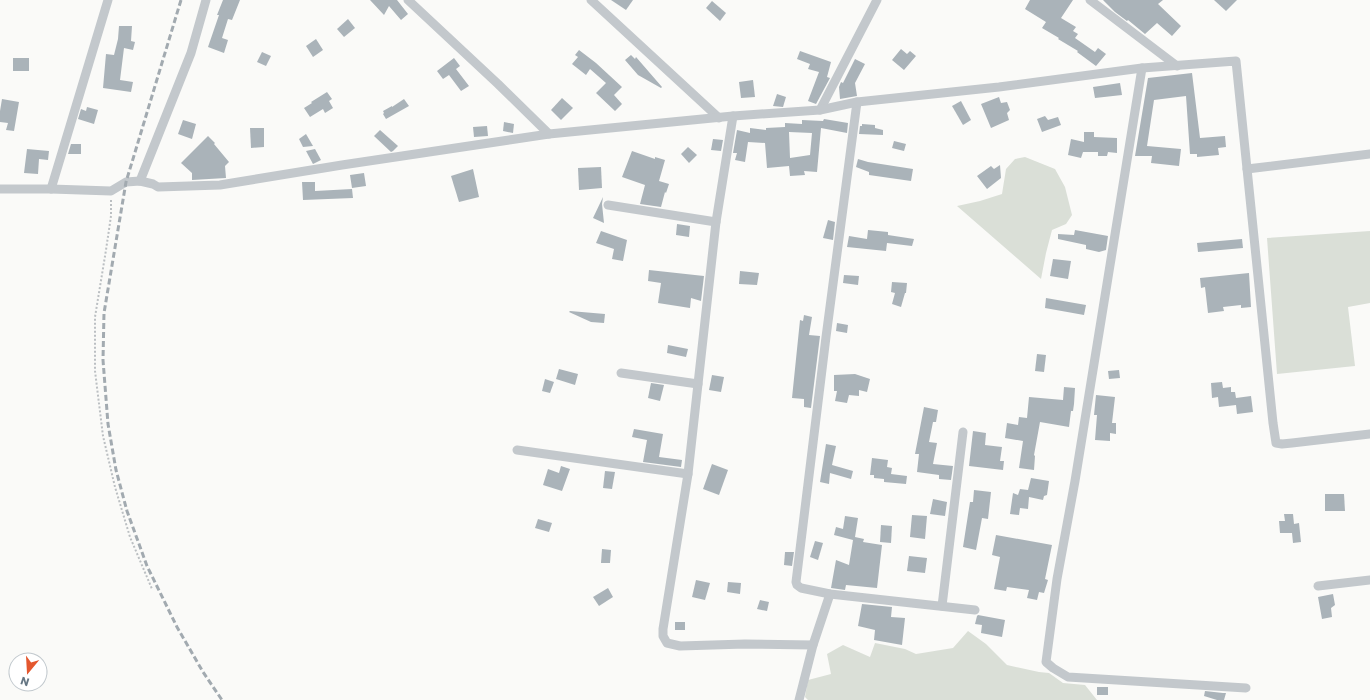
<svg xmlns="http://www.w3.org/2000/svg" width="1370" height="700" viewBox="0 0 1370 700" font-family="Poppins,sans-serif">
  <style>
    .green { fill: #dadfd7 }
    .building { fill: #aab3b9; fill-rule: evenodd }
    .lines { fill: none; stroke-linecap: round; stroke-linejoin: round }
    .path { stroke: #bbbfc2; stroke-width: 2; stroke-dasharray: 2 2; stroke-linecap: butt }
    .street { stroke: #c3c8cc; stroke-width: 9 }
    .rail { stroke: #a2aab0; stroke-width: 3; stroke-dasharray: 6 3; stroke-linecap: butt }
  </style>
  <rect width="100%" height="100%" fill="#fafaf8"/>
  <g class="green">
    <path d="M1025,157L1055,169L1065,187L1072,215L1066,224L1052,230L1046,253L1041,279L957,206L980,201L1002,194L1006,169L1015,159Z"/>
    <path d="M1370,231V303L1348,307L1355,366L1277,374L1267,238Z"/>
    <path d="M968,631L986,644L1007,665L1039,672L1049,673L1063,683L1085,685L1097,700H808L805,697L808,680L831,674L827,654L843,645L870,657L875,643L905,649L916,654L953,648Z"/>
  </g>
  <g class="building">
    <path d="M223,0H240L232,20L228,19L222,38L228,40L224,53L208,47L219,15H217Z"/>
    <path d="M370,0H397L408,14L401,20L389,6L384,15Z"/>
    <path d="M611,0H633L626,10Z"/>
    <path d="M1030,0H1073L1061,18L1076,27L1073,31L1078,34L1075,38L1095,52L1098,48L1106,54L1096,66L1077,52L1078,51L1058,39L1059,38L1042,28L1046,22L1025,9Z"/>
    <path d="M1103,0H1163L1158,4L1181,26L1172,36L1157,23L1145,34L1128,20L1127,21L1115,12Z"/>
    <path d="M1214,0H1237L1226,11Z"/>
    <path d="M712,1L726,13L720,21L706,8Z"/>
    <path d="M348,19L355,28L344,37L337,29Z"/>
    <path d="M119,26H132L131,41L135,42L133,50L124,48L120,80L133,82L131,92L103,88L106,54L114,55L118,39Z"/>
    <path d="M316,39L323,50L313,57L306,46Z"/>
    <path d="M901,49L907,54L910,51L916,56L904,70L892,60Z"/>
    <path d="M579,50L596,63L622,87L614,95L622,104L615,111L596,93L606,83L590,69L586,75L572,64L578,57L575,55Z"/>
    <path d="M800,51L831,62L827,77L830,78L816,104L808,101L819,72L808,69L810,64L797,59Z"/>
    <path d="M262,52L271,56L266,66L257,62Z"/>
    <path d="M631,55L635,59L636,57L662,87L661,88L638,75L625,60Z"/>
    <rect x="13" y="58" width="16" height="13"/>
    <path d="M454,58L460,66L456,69L469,86L461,91L449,75L443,79L437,71Z"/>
    <path d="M855,59L865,64L855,83L857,96L840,99L839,87L841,82L843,83Z"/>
    <path d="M1192,73L1200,138L1225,136L1226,147L1218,148L1219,155L1197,157V154H1190L1186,96L1154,100L1147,146L1181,149L1179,166L1151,163L1152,156H1135L1148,78Z"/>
    <path d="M753,80L755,97L741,98L739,82Z"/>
    <path d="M1120,83L1122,95L1095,98L1093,87Z"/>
    <path d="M327,92L332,99L329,101L333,108L325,113L323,109L310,117L304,108L312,103L311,102Z"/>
    <path d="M777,94L786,97L783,107L773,106Z"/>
    <path d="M999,97L1001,103L1007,102L1010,110L1007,113L1009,120L991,128L981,104Z"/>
    <path d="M562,98L573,108L561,120L551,110Z"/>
    <path d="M2,99L19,102L14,131L6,130L8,123L0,122V111Z"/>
    <path d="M404,99L409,106L386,119L383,114L384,113L383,111L392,106V107Z"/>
    <path d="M961,101L971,120L963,125L952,106Z"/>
    <path d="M87,107L98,110L94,124L78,119L81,109L86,111Z"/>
    <path d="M1045,116L1048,120L1058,117L1061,125L1042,132L1037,119Z"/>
    <path d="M824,119L848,123L847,133L821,128L817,172L804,171L805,175L790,176L789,166L767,168L765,143L748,142L745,162L735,160L737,153H733L737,130L750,133V128L766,130V128L785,127V123L802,124V120L823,121ZM789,132L812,133L810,155L790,158Z"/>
    <path d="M183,120L196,124L192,139L178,134Z"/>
    <path d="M504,122L514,124L513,133L503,131Z"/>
    <path d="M862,124L875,125V128L883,130V135L859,134L860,126H862Z"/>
    <path d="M487,126L488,136L474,137L473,127Z"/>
    <path d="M250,128H264V147L251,148Z"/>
    <path d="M380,130L398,146L393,151L391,152L374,136Z"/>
    <path d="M1084,132H1094V137L1117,138V153L1108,152L1107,156H1098V152H1083L1081,158L1068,155L1071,139L1084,142Z"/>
    <path d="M306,134L313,146L303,147L299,139Z"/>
    <path d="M208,136L215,143L214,144L229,162L225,166L226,178L192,180V173L181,163Z"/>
    <path d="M713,139L723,140L721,151L711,150Z"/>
    <path d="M894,141L906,144L904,151L892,148Z"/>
    <path d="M71,144H81V154H68Z"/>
    <path d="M688,147L697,155L689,163L681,154Z"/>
    <path d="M27,149L49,151L48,160L39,159L38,174L24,173Z"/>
    <path d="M315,149L321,160L313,164L306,151Z"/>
    <path d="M632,151L655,159V157L665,160L659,181L669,184L666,193L665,192L661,207L640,204L645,185L622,177Z"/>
    <path d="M858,159L868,162L913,169L911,181L869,175V172L856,167Z"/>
    <path d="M1000,165L1001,178L987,189L977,176L991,166L994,169Z"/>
    <path d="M601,167L602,188L579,190L578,168Z"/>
    <path d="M473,169L479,197L459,202L451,176Z"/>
    <path d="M364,173L366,186L352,188L350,175Z"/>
    <path d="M302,182H315V191L352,189L353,198L303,200Z"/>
    <path d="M603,197L602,204L604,223L593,218Z"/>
    <path d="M828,220L835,222L833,240L823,238Z"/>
    <path d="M677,224L690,226L689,237L676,235Z"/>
    <path d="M868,230L888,232V235L914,239L912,246L887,243L886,251L847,247L849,236L867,239Z"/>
    <path d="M1075,230L1108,236L1106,250L1099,252L1086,249V245L1058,239V234L1074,235Z"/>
    <path d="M601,231L627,240L623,261L612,259L614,249L596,243Z"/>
    <path d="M1242,239L1243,248L1198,252L1197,243Z"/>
    <path d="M1053,259L1071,261L1068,279L1050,276Z"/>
    <path d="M649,270L704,276L701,301L691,298L690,308L658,303L661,283L648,281Z"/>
    <path d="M740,271L759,273L757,285L739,284Z"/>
    <path d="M1249,273L1251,307L1241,308V305L1223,307L1224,311L1208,313L1205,287L1201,288L1200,278Z"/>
    <path d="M844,275L859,276L858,285L843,283Z"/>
    <path d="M892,282L907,283L906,293H905L901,307L892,304L895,293L891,292Z"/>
    <path d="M1046,298L1086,305L1084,315L1045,308Z"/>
    <path d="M570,311L605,314L604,323L591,322L569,312Z"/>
    <path d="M804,315L812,317L809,335L820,336L811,408L804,407V399L792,398L800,320L803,321Z"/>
    <path d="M837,323L848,325L847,333L836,331Z"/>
    <path d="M668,345L688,349L686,357L667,353Z"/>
    <path d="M1037,354L1046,355L1044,372L1035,371Z"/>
    <path d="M559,369L578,374L575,385L556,379Z"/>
    <path d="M1119,370L1120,378L1109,379L1108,371Z"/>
    <path d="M855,374L870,379L867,392L859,390V396L849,395L847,403L835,401L837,391H834V375Z"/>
    <path d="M712,375L724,377L721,392L709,390Z"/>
    <path d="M545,379L554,382L550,393L542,391Z"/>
    <path d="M1222,382L1223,388L1231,387V392H1235L1236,398L1251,396L1253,412L1237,414L1236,405L1219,407L1218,397L1212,398L1211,383Z"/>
    <path d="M651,383L664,385L660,401L648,398Z"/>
    <path d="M1064,387L1075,388L1074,404L1073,411H1071L1069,427L1040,422L1034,455L1035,456L1034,470L1019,468L1023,441L1005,438L1007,423L1018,425L1019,417L1027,418L1029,397L1063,400Z"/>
    <path d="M1096,395L1115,397L1112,423H1116V434L1110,433V441L1095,440L1097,415H1094Z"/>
    <path d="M924,407L938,410L936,422H933L929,442L937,443L933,464L953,466L951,480L939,479V475L917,472L919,454H915Z"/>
    <path d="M634,429L663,434L659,457L682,460L681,467L643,462L647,440L632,437Z"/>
    <path d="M973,431L986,433L985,445L1002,447L1000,461H1004L1003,470L969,466Z"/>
    <path d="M826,444L836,446L832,465L853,471L851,479L830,473L829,484L820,482Z"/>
    <path d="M872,458L888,460L887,467L892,468L891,474L907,476L906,484L884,482V479L874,478V475H870Z"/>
    <path d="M712,464L728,470L719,495L703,489Z"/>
    <path d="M561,466L570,469L562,491L543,485L548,469L559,473Z"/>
    <path d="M605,471L615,472L612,489L603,488Z"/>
    <path d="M1031,478L1049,481L1047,495L1044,496L1043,500L1029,497L1028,509L1020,508L1019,515L1010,514L1013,493L1018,495L1020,489L1028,490Z"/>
    <path d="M974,490L991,492L988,519L982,518L976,550L963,547L970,502H973Z"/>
    <path d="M1325,494H1344L1345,511H1325Z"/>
    <path d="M933,499L947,502L945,516L930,514Z"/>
    <path d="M1284,514H1293L1294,524L1299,523L1301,542L1293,543L1292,533H1280L1279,521H1285Z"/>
    <path d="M912,515L927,516L925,539L910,537Z"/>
    <path d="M845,516L858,518L855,537L864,539L863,542L882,545L877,588L846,585L845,590L831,588L836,560L849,565L853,540L834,535L836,527L843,529Z"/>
    <path d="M538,519L552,523L549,532L535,528Z"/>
    <path d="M881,525L892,526L891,543L880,542Z"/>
    <path d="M996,535L1052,545L1045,579L1048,580L1044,593L1039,592L1037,600L1027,598L1029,590L1007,587L1006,591L994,589L1000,557L992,555Z"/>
    <path d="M815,541L823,543L818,560L810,557Z"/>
    <path d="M602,549L611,550L610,563H601Z"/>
    <path d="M785,552H794L792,566L784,565Z"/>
    <path d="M909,556L927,558L925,573L907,571Z"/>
    <path d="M696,580L710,583L705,600L692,597Z"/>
    <path d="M728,582L741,583L740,594L727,592Z"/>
    <path d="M608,588L613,597L599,606L593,597Z"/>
    <path d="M1333,594L1335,605L1331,608L1332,617L1322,619L1318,597Z"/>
    <path d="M760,600L769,602L767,611L757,609Z"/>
    <path d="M862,604L892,607L891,617L905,618L902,645L874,640L875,630L858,626Z"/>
    <path d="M978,615L1005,620L1002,637L981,633L982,625L975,624L977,616Z"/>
    <rect x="675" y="622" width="10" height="8"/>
    <rect x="1097" y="687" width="11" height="8"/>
    <path d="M1205,691L1223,693H1226L1224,700H1217L1204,696Z"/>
  </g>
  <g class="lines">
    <path class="path" d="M111,200V216L106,250L95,317V371L103,436L115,487L130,537L152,589"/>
    <g class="street">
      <path d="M408,0L498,84L549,134"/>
      <path d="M591,0L719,118"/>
      <path d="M1090,0L1177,66"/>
      <path d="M1142,68L1075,481L1057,579L1046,662L1053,668L1068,677L1246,688"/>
      <path d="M857,102L826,337L796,582L797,585L801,588L830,594L975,610"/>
      <path d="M820,110L877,0"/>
      <path d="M733,116L716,222L688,474L663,629V636L667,643L680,646L745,644L813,645"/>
      <path d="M1247,169L1370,154"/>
      <path d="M140,181L191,53L206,0"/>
      <path d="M0,189H51L111,191L126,182L140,181L153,184L158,187L220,185L342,165L549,134L733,116L820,110L857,102L999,87L1142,68L1236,61L1273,423L1276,443L1282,444L1292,443L1370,434"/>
      <path d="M51,189L108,0"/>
      <path d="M608,205L716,222"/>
      <path d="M621,373L698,384"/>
      <path d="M517,450L688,474"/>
      <path d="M1318,586L1370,580"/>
      <path d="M942,606L963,432"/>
      <path d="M799,700L813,645L830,594"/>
    </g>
    <path class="rail" d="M181,0L126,182L104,313L103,360L108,424L116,470L127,511L147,566L177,627L203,672L222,700"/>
  </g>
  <g transform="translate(28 672) rotate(198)"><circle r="19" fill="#ffffff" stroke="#c1c8cd"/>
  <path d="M0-3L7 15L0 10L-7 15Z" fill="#e4572e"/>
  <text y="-6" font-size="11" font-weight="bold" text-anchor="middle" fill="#657683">N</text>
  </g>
</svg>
